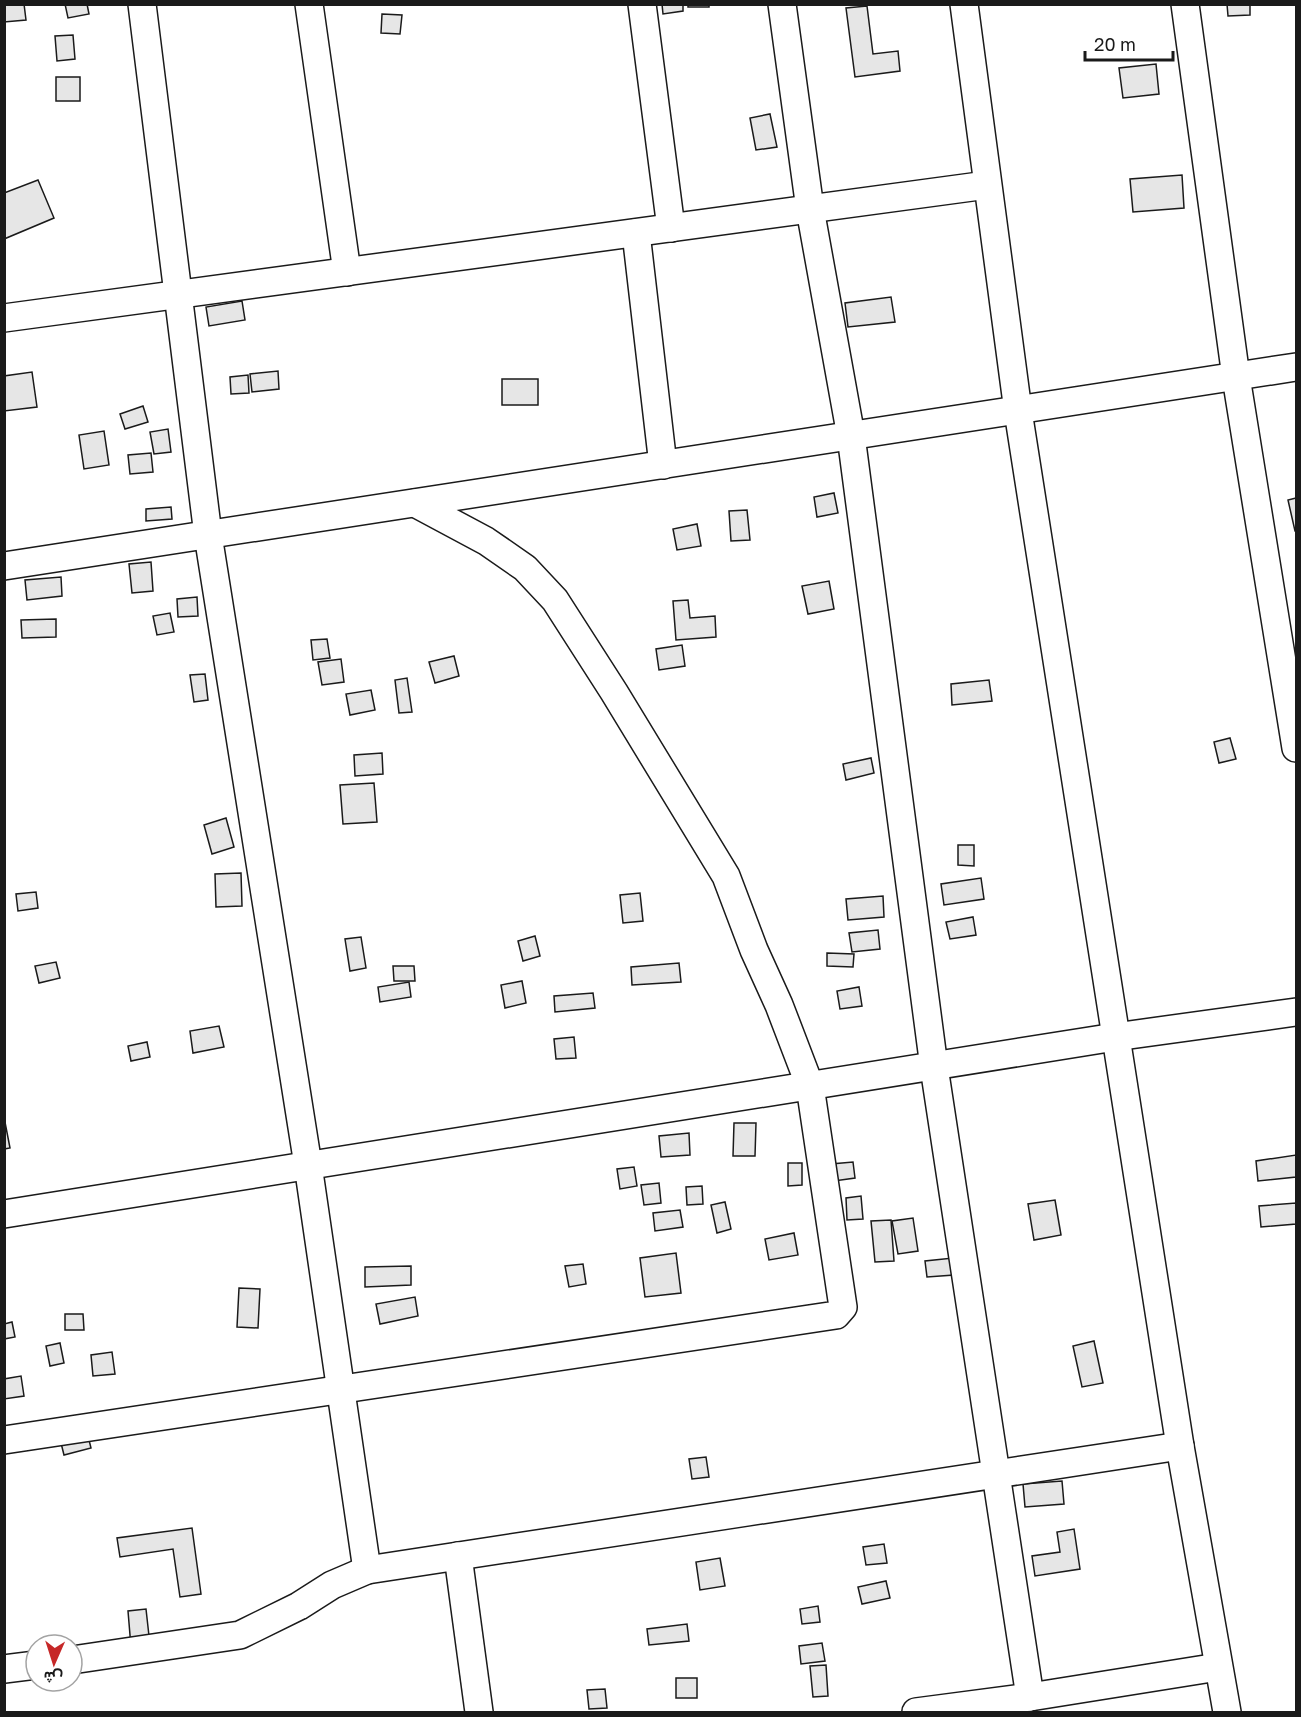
<svg xmlns="http://www.w3.org/2000/svg" width="1301" height="1717" viewBox="0 0 1301 1717" font-family="'Golos Text',Vazirmatn,sans-serif">
  <style>
    .building { fill: #e6e6e6; stroke: #1a1a1a; stroke-width: 1.5 }
    .lines { fill: none; stroke-linecap: round; stroke-linejoin: round }
    .street-casing { stroke: #1a1a1a; stroke-width: 30 }
    .street { stroke: #fff; stroke-width: 27 }
  </style>
  <rect width="100%" height="100%" fill="#fff"/>
  <g class="building">
    <path d="M4,4H24L26,20L4,22Z"/>
    <path d="M65,4H87L89,14L68,18Z"/>
    <path d="M662,4H683V11L663,14Z"/>
    <rect x="688" y="4" width="21" height="3"/>
    <path d="M1227,4H1250V15L1228,16Z"/>
    <path d="M867,6L873,54L898,51L900,71L855,77L846,8Z"/>
    <path d="M382,14L402,15L400,34L381,33Z"/>
    <path d="M73,35L75,59L57,61L55,36Z"/>
    <path d="M1156,64L1159,94L1123,98L1119,68Z"/>
    <rect x="56" y="77" width="24" height="24"/>
    <path d="M770,114L777,147L756,150L750,118Z"/>
    <path d="M1182,175L1184,208L1133,212L1130,179Z"/>
    <path d="M38,180L54,218L4,239V193Z"/>
    <path d="M891,297L895,322L848,327L845,303Z"/>
    <path d="M242,301L245,320L209,326L206,307Z"/>
    <path d="M278,371L279,389L252,392L250,374Z"/>
    <path d="M32,372L37,407L4,411V376Z"/>
    <path d="M248,375L249,393L231,394L230,377Z"/>
    <rect x="502" y="379" width="36" height="26"/>
    <path d="M143,406L148,422L125,429L120,414Z"/>
    <path d="M168,429L171,452L154,454L150,432Z"/>
    <path d="M104,431L109,465L84,469L79,435Z"/>
    <path d="M151,453L153,472L130,474L128,455Z"/>
    <path d="M834,493L838,513L817,517L814,497Z"/>
    <path d="M1296,498V531H1295L1288,500Z"/>
    <path d="M171,507L172,519L146,521V509Z"/>
    <path d="M747,510L750,540L731,541L729,511Z"/>
    <path d="M697,524L701,546L677,550L673,529Z"/>
    <path d="M151,562L153,591L132,593L129,564Z"/>
    <path d="M61,577L62,596L27,600L25,580Z"/>
    <path d="M829,581L834,609L808,614L802,586Z"/>
    <path d="M197,597L198,616L178,617L177,599Z"/>
    <path d="M688,600L690,618L715,616L716,637L676,640L673,601Z"/>
    <path d="M170,613L174,632L157,635L153,616Z"/>
    <path d="M56,619V637L22,638L21,620Z"/>
    <path d="M327,639L330,658L313,660L311,640Z"/>
    <path d="M682,645L685,666L659,670L656,649Z"/>
    <path d="M454,656L459,676L435,683L429,662Z"/>
    <path d="M341,659L344,682L322,685L318,662Z"/>
    <path d="M205,674L208,700L194,702L190,675Z"/>
    <path d="M407,678L412,712L399,713L395,680Z"/>
    <path d="M989,680L992,701L952,705L951,684Z"/>
    <path d="M371,690L375,710L350,715L346,694Z"/>
    <path d="M1230,738L1236,759L1219,763L1214,742Z"/>
    <path d="M382,753L383,774L355,776L354,755Z"/>
    <path d="M871,758L874,773L846,780L843,764Z"/>
    <path d="M374,783L377,822L343,824L340,785Z"/>
    <path d="M226,818L234,847L212,854L204,825Z"/>
    <path d="M958,845H974V866L958,865Z"/>
    <path d="M241,873L242,906L216,907L215,874Z"/>
    <path d="M981,878L984,899L944,905L941,884Z"/>
    <path d="M36,892L38,908L18,911L16,894Z"/>
    <path d="M640,893L643,921L623,923L620,895Z"/>
    <path d="M883,896L884,917L848,920L846,899Z"/>
    <path d="M973,917L976,935L950,939L946,922Z"/>
    <path d="M878,930L880,949L852,952L849,933Z"/>
    <path d="M535,936L540,956L523,961L518,941Z"/>
    <path d="M361,937L366,968L350,971L345,939Z"/>
    <path d="M827,953L854,954L853,967L827,966Z"/>
    <path d="M56,962L60,978L39,983L35,966Z"/>
    <path d="M679,963L681,982L632,985L631,967Z"/>
    <path d="M393,966H414L415,981H394Z"/>
    <path d="M522,981L526,1003L505,1008L501,985Z"/>
    <path d="M409,982L411,997L380,1002L378,987Z"/>
    <path d="M859,987L862,1006L840,1009L837,991Z"/>
    <path d="M593,993L595,1008L555,1012L554,996Z"/>
    <path d="M219,1026L224,1047L193,1053L190,1031Z"/>
    <path d="M574,1037L576,1058L556,1059L554,1039Z"/>
    <path d="M147,1042L150,1057L131,1061L128,1046Z"/>
    <path d="M4,1117L10,1148L4,1149Z"/>
    <path d="M734,1123H756L755,1156H733Z"/>
    <path d="M689,1133L690,1155L661,1157L659,1136Z"/>
    <path d="M1296,1155V1177L1258,1181L1256,1161Z"/>
    <path d="M853,1162L855,1178L834,1181L831,1164Z"/>
    <path d="M788,1163H802V1185L788,1186Z"/>
    <path d="M634,1167L637,1186L620,1189L617,1169Z"/>
    <path d="M659,1183L661,1203L644,1205L641,1185Z"/>
    <path d="M702,1186L703,1204L687,1205L686,1187Z"/>
    <path d="M861,1196L863,1219L847,1220L846,1198Z"/>
    <path d="M1055,1200L1061,1235L1034,1240L1028,1204Z"/>
    <path d="M725,1202L731,1229L717,1233L711,1205Z"/>
    <path d="M1296,1203V1224L1261,1227L1259,1206Z"/>
    <path d="M680,1210L683,1227L655,1231L653,1213Z"/>
    <path d="M913,1218L918,1251L898,1254L892,1221Z"/>
    <path d="M891,1220L894,1261L875,1262L871,1221Z"/>
    <path d="M794,1233L798,1255L769,1260L765,1239Z"/>
    <path d="M676,1253L681,1293L645,1297L640,1258Z"/>
    <path d="M953,1258L954,1275L927,1277L925,1261Z"/>
    <path d="M583,1264L586,1284L569,1287L565,1266Z"/>
    <path d="M411,1266V1285L365,1287V1267Z"/>
    <path d="M239,1288L260,1289L258,1328L237,1327Z"/>
    <path d="M415,1297L418,1316L380,1324L376,1304Z"/>
    <path d="M65,1314H83L84,1330H65Z"/>
    <path d="M12,1322L15,1337L4,1339V1324Z"/>
    <path d="M1094,1341L1103,1383L1082,1387L1073,1346Z"/>
    <path d="M60,1343L64,1363L50,1366L46,1346Z"/>
    <path d="M112,1352L115,1374L93,1376L91,1355Z"/>
    <path d="M21,1376L24,1396L4,1399V1379Z"/>
    <path d="M88,1436L91,1448L64,1455L61,1443Z"/>
    <path d="M706,1457L709,1477L692,1479L689,1459Z"/>
    <path d="M1062,1481L1064,1504L1025,1507L1023,1484Z"/>
    <path d="M192,1528L201,1594L180,1597L173,1549L120,1557L117,1538Z"/>
    <path d="M1074,1529L1080,1569L1035,1576L1032,1556L1060,1552L1057,1532Z"/>
    <path d="M884,1544L887,1563L866,1565L863,1547Z"/>
    <path d="M720,1558L725,1586L700,1590L696,1562Z"/>
    <path d="M886,1581L890,1598L862,1604L858,1587Z"/>
    <path d="M818,1606L820,1622L802,1624L800,1609Z"/>
    <path d="M146,1609L150,1645L131,1647L128,1611Z"/>
    <path d="M687,1624L689,1641L649,1645L647,1629Z"/>
    <path d="M822,1643L825,1661L801,1664L799,1646Z"/>
    <path d="M826,1665L828,1696L813,1697L810,1666Z"/>
    <rect x="676" y="1678" width="21" height="20"/>
    <path d="M605,1689L607,1708L589,1709L587,1690Z"/>
  </g>
  <g class="lines">
    <g class="street-casing">
      <g id="street">
        <path d="M142,4L208,535L308,1165L367,1570"/>
        <path d="M309,4L347,272"/>
        <path d="M642,4L671,228"/>
        <path d="M782,4L810,209L851,436L934,1067L1030,1697"/>
        <path d="M964,4L1018,411L1180,1446L1227,1712"/>
        <path d="M1185,4L1236,377L1296,748"/>
        <path d="M636,233L663,465"/>
        <path d="M4,318L987,185"/>
        <path d="M4,566L1296,367"/>
        <path d="M4,1214L1115,1037L1296,1012"/>
        <path d="M4,1440L836,1315L843,1307L810,1086L779,1005L754,950L726,876L614,692L555,600L525,568L486,541L415,503"/>
        <path d="M458,1556L479,1712"/>
        <path d="M72,1660L240,1635L299,1606L332,1585L367,1570L1180,1446"/>
        <path d="M4,1669L36,1665"/>
        <path d="M916,1712L1030,1697L1218,1667"/>
      </g>
    </g>
    <use href="#street" class="street"/>
  </g>
  <rect width="1301" height="1717" fill="none" stroke="#1a1a1a" stroke-width="12"/>
  <g transform="translate(54 1663) rotate(183)"><circle r="28" fill="#ffffff" stroke="#a3a3a3" stroke-width="1.5"/>
  <path d="M0-4.5L10 22L0 15L-10 22Z" fill="#c62828"/>
  <text y="-9" font-size="16" font-weight="bold" text-anchor="middle" fill="#1a1a1a">ش</text>
  </g>
  <path d="M1085 51v9h88v-9" fill="none" stroke="#1a1a1a" stroke-width="3"/>
  <text x="1094" y="51" font-size="18" fill="#1a1a1a" stroke="#ffffff" stroke-width="4.5" paint-order="stroke">20 m</text>
</svg>
